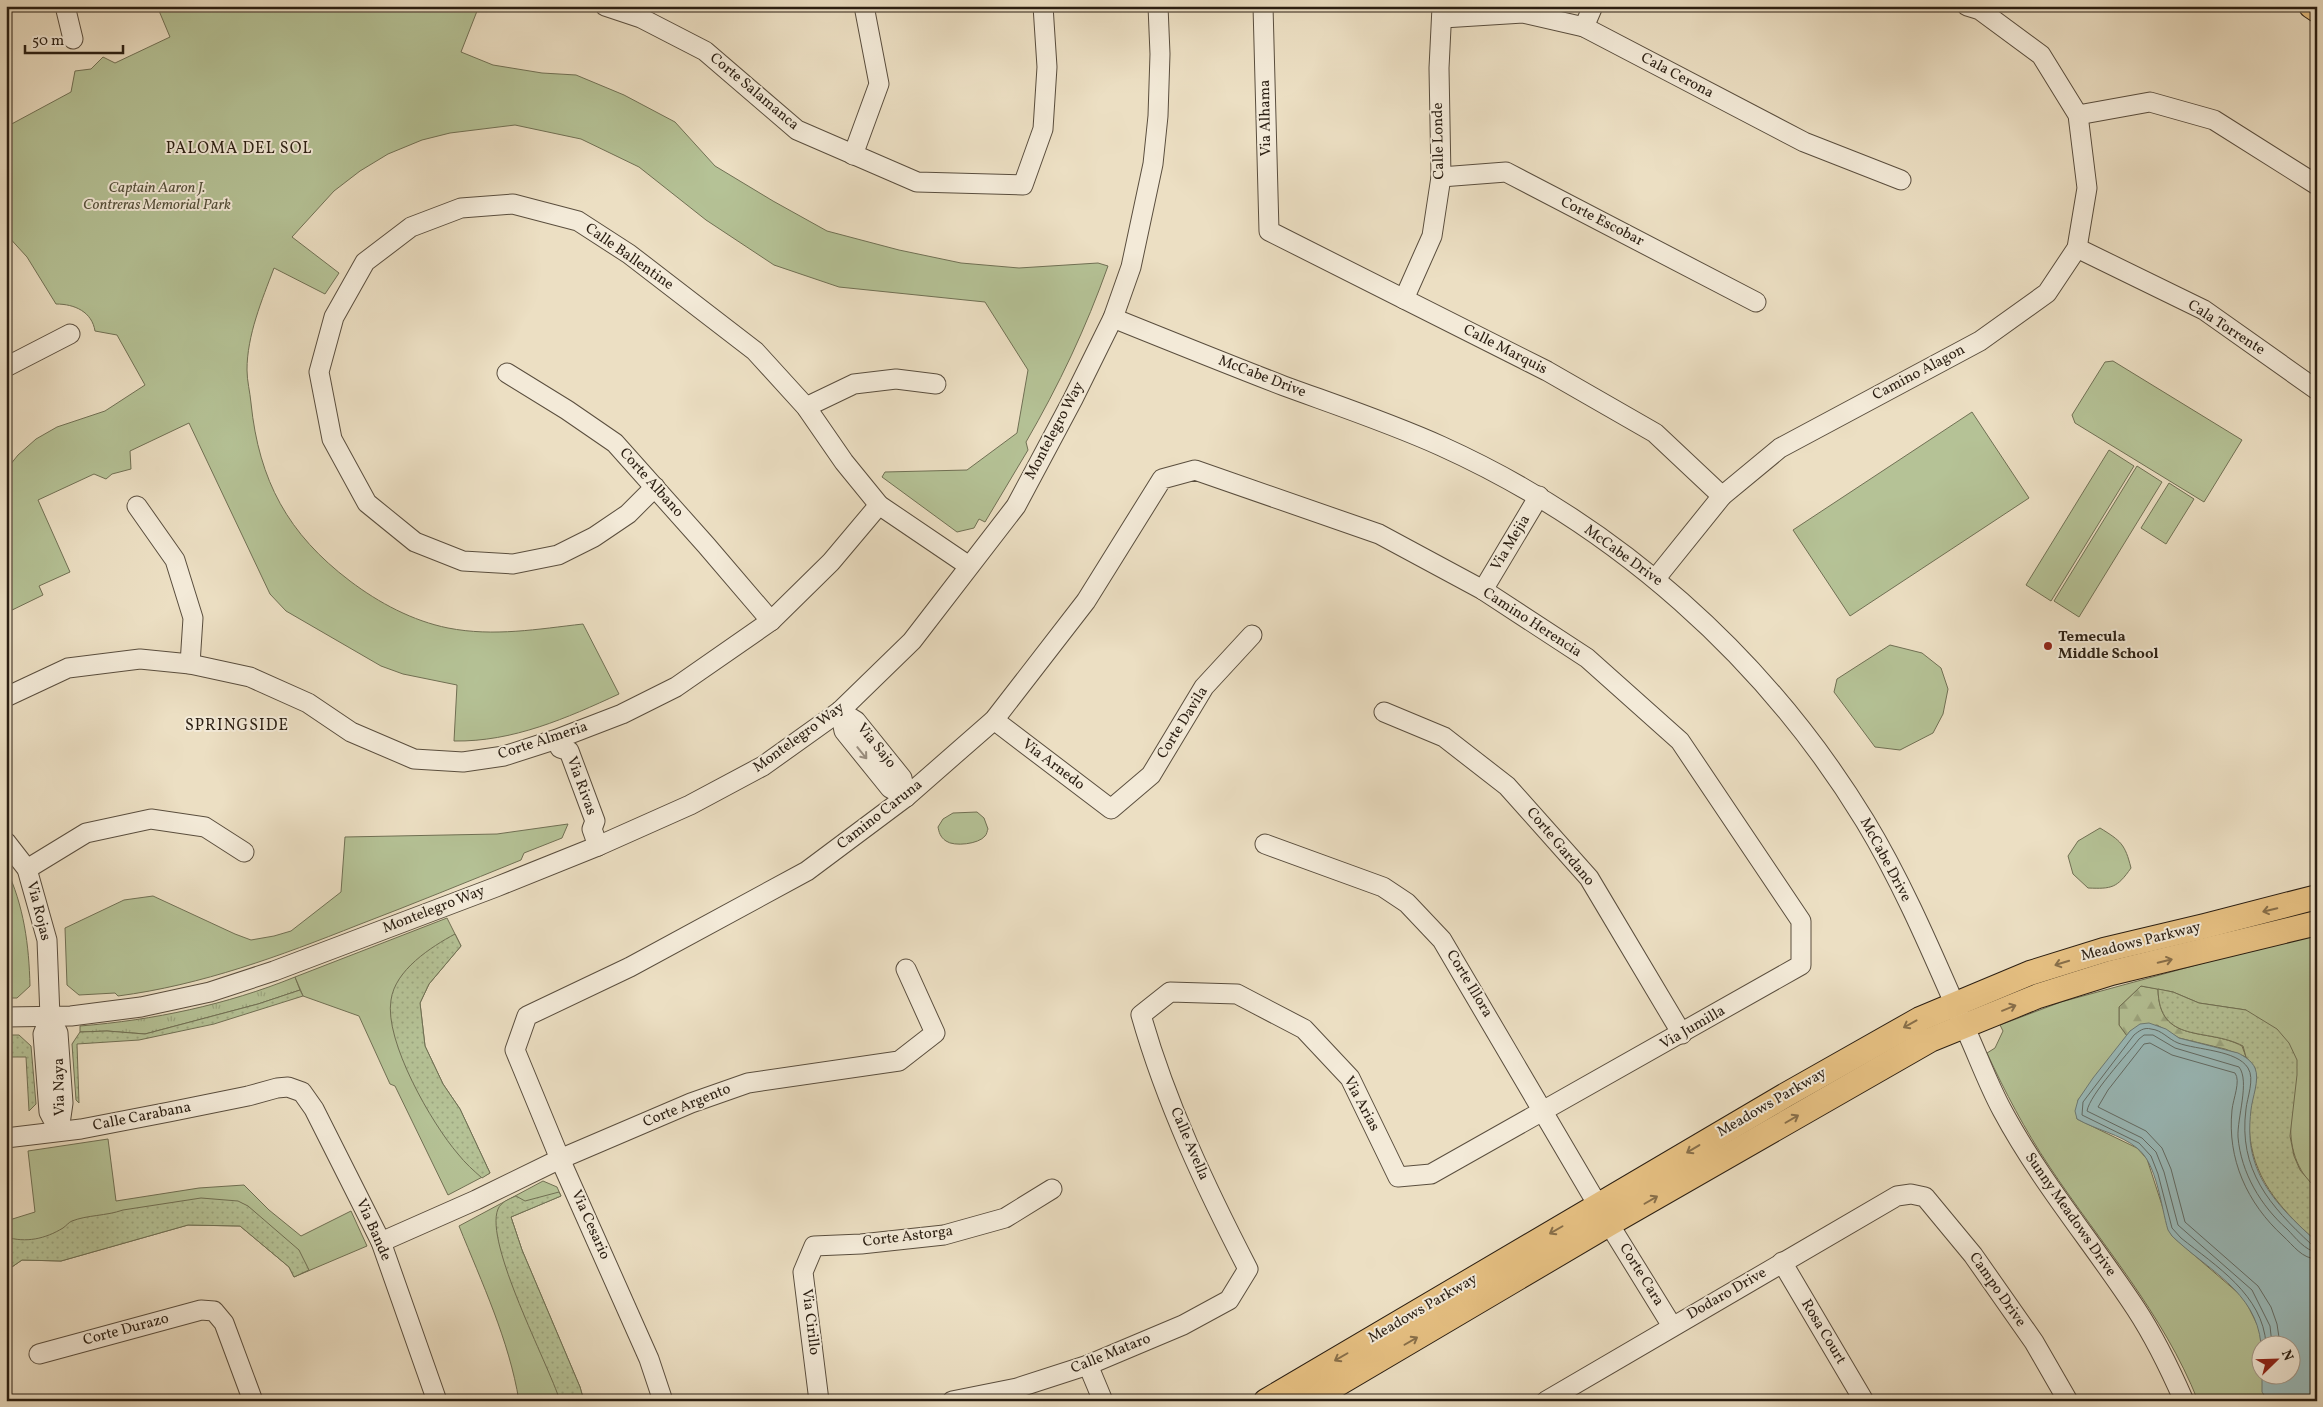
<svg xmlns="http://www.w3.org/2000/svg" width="2323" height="1407" viewBox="0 0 2323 1407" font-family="Vollkorn,serif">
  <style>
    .grass { fill: url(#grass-tufts); stroke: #707054 }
    .forest { fill: url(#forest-firs); stroke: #707054 }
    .park { fill: #b5c296; stroke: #707054 }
    .garden { fill: url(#garden-dots); stroke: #707054 }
    .water { fill: #9abbbb; stroke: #6d7c77 }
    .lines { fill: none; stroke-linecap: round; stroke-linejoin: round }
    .shore { stroke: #626c66; stroke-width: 1 }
    .minor-casing { stroke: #5a4e3e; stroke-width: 21 }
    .major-casing { stroke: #2a1e12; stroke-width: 26 }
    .minor { stroke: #f3ead8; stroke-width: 19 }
    .major { stroke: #e6c082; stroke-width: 24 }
    .oneway { stroke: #998e7f }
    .oneway2 { stroke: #886f4a }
    .poi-dot { fill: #8f2418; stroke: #f3ead8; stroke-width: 2 }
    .labels { text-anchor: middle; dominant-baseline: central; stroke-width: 4; stroke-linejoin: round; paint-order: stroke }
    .street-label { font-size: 15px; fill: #2a1e12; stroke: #f3ead8 }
    .park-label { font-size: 15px; font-style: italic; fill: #544f3a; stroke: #f3ead8 }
    .poi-label { font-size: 15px; font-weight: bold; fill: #2a1e12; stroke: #f3ead8; text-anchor: start }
    .neighbourhood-label { font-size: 16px; letter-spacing: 1px; fill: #2a1e12; stroke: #f3ead8 }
  </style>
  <defs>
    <pattern id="grass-tufts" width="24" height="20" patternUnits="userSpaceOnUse" patternTransform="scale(1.25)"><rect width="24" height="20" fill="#b5c296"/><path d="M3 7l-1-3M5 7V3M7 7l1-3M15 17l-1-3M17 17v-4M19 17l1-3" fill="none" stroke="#9ca680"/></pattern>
    <pattern id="forest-firs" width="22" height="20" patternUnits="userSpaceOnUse" patternTransform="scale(1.25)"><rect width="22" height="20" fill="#b5c296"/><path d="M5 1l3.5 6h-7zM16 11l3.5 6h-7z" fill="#9ca680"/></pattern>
    <pattern id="garden-dots" width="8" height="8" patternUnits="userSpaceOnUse" patternTransform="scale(1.25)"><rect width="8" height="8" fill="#b5c296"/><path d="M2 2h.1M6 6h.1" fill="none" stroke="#9ca680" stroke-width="1.8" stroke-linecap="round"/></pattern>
  </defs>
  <rect width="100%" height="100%" fill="#ecdfc3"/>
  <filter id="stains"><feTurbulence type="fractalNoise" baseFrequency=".004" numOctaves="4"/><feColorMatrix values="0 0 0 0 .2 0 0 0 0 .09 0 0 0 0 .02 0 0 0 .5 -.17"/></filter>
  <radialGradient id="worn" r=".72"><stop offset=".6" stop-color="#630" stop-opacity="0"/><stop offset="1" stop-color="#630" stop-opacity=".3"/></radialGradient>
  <path class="grass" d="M295,977L300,990L258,1004L145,1034L107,1031L80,1032V1026C154,1020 226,1005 295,977Z"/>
  <path class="forest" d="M2141,986L2158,989C2159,1045 2207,1027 2242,1046L2246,1057L2225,1049L2179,1038L2157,1025L2130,1031L2127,1036L2119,1025V1007Z"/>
  <g class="park">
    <path d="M157,6H479L461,52L493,65L542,73L576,75L624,95L675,122L715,166L773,201L827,231L899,250L961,263L1019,268L1098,263L1108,266C1086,328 1059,385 1026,442L1028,450L985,522L979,519L974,528L957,532L882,477L885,472L967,470L1017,433L1028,370L985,302L839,287L774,265L706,220L639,167L581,139L515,125L450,133L422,140L388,154L360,171L334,191L292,237L339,273L325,294L274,268C262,300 247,335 247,370C247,381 250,392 251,403C259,481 288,534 350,581C379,603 413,621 448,628C494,637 538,629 583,624L619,694C567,718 513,742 454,741L457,685L403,674L381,666L286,611L270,594L189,423L130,451L131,469L112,474L106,479L94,474L38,500L70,572L39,586L43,595L6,613V470L18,455L36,439L57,427L105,411L145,385L117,335L95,331C92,312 75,304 56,304L27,257L6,234V127L71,92L75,71L91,69L103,57L115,63L170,37Z"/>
    <path d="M2113,361L2242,440L2204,502L2075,423L2072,415L2105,362Z"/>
    <path d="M1972,412L2029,498L1850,616L1793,530Z"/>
    <path d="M2109,450L2134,466L2051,601L2026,585Z"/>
    <path d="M2137,466L2162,482L2079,617L2054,601Z"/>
    <path d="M2169,483L2194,499L2166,544L2141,528Z"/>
    <path d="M1890,645L1922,653L1941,668L1948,689L1943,714L1933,733L1900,750L1875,747L1834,692L1837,679Z"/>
    <path d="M977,812L984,818L988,829C987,831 987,834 985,836C979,844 954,847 946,841C940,837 939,832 938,827L943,819L953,813Z"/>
    <path d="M568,824L562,838L524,853L521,860C467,882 413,904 358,925C280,956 202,985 118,996L115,993L79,995L67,985L65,928L124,900L153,896L235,934L251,940L274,936L291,931L341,892L345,837L497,834Z"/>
    <path d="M2100,828C2121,841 2125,844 2131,868C2117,888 2112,889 2088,888L2073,874L2068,856L2078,841Z"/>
    <path d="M6,868C24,906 29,945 30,986L17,998H6Z"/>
    <path d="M447,918L461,946L429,984L420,1003L425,1046L443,1084L460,1109L490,1173L448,1195L395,1086L390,1084L359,1016L303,996L295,977Z"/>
    <path d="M2317,932V1190C2296,1170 2289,1147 2291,1119L2246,1010L2199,1003L2173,992L2141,986L2119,1007V1025L2127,1036L2078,1100L2077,1119L2137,1148L2147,1159L2172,1236L2244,1298L2260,1330L2264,1401H2198C2163,1313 2101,1244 2049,1166C2025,1130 2005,1092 1987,1053L1995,1048L2003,1031L2000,1025L2061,1002Z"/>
    <path d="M108,1139L116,1201L199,1188L244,1185L269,1210L301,1236L351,1211L367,1246L294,1277L289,1267L240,1226L188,1225L61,1261L22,1260L6,1271V1221L35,1212L28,1151Z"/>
    <path d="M543,1181L557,1187L561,1196L511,1217L522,1250L580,1387L584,1401H519C509,1340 482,1283 459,1226Z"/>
  </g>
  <g class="garden">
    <path d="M455,934L461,946L429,984L420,1003L425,1046L443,1084L460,1109L490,1173L482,1178C474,1171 465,1163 458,1154C432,1124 384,1041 391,1000C395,970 431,947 455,934Z"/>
    <path d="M2158,989L2173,992L2199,1003L2246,1010L2277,1029L2289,1043L2297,1060V1075L2290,1136L2294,1156L2300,1170L2317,1190V1242C2285,1213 2255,1183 2250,1137C2247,1115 2253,1090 2255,1068L2246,1057L2243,1046C2207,1027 2159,1045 2158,989Z"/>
    <path d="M300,990L303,996L214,1024L139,1040L77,1044L79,1103L76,1100L72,1044L80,1032L107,1031L145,1034L258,1004Z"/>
    <path d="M12,1035H19L31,1046L36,1104L29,1111L26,1057H6V1039Z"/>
    <path d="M559,1192L561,1196L511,1217L522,1250L580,1387L584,1401H560C548,1363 484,1243 498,1209C501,1202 509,1199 516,1196L525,1201Z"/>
    <path d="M201,1198L238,1201L248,1206L299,1250L309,1270L294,1277L289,1267L240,1226L188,1225L61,1261L22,1260L6,1271V1237C26,1243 45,1239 63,1228C66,1226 69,1222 72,1221C87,1215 106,1216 123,1210Z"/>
  </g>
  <path class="water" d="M2149,1023L2166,1029L2179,1038L2238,1053C2244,1056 2252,1061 2255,1068C2260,1080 2252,1098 2251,1110C2249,1127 2249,1144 2254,1160C2264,1194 2292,1219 2317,1242V1401H2268L2262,1392V1375L2290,1374V1344H2261C2256,1291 2207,1270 2172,1236L2168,1230C2161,1207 2157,1163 2137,1148C2120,1134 2096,1130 2077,1119L2075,1111L2078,1100L2093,1078L2130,1031L2140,1024Z"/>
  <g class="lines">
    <g class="shore">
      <path d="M2266,1344C2263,1295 2216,1266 2181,1238L2172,1228L2158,1174L2151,1156L2139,1143L2082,1115L2083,1102L2134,1035C2139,1031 2144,1027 2151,1029C2162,1030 2168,1039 2178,1043C2197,1050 2237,1050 2248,1068C2255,1079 2247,1098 2246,1109C2238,1170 2270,1206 2311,1244L2317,1245"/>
      <path d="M2272,1344L2270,1326L2252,1290L2178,1225L2164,1172L2156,1152L2142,1138L2087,1111C2090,1094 2127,1055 2139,1039L2144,1035H2153L2175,1048L2239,1067C2250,1081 2237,1118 2238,1137C2241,1173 2261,1206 2287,1229C2295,1237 2305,1251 2317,1252"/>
      <path d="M2280,1344L2277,1324L2271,1307L2258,1286L2185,1222L2171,1169L2162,1148L2146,1131L2098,1107L2108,1090L2144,1044L2150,1043L2172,1055L2235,1073C2241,1081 2233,1099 2232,1110C2227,1159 2247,1203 2283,1236C2293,1245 2302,1259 2317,1259"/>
    </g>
    <g class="minor-casing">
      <g id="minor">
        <path d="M65,6L73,39"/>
        <path d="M605,6L641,18L705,51L797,130L917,182L1023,185L1043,129L1047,67L1043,6"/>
        <path d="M1263,6L1269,231L1547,371L1655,433L1722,496"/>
        <path d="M1443,18L1523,13L1584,27L1804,142L1901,180"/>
        <path d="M1584,27L1593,6"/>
        <path d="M2078,115L2150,102L2214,120L2317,185"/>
        <path d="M853,155L879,84L864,6"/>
        <path d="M1441,177L1506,172L1756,302"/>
        <path d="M2077,248L2204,310L2317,390"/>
        <path d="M1404,299L1432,236L1441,177L1439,68L1442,7"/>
        <path d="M1113,318C1170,341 1227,364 1284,386C1336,405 1390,423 1441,446C1616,525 1765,657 1865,821C1905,887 1935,960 1966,1030C1978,1056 1988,1084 2002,1110C2040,1181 2092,1242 2136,1309C2155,1338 2170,1369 2184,1401"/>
        <path d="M6,367L70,334"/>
        <path d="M507,373L567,410L615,443L706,545L771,621"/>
        <path d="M806,407L854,384L896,379L936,384"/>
        <path d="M655,487L628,514L594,537L558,555L513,564L463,561L415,542L367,503L332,439L319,372L334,317L365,262L411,227L461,208L513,204L578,221L629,254L755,351L806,407L844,462L879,505L969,566"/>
        <path d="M137,506L175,560L193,618L190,664"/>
        <path d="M1656,578L1722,496L1780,448L1980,341L2047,293L2077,248L2087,188L2078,115L2041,55L1980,10L1967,6"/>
        <path d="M1483,590L1539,496"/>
        <path d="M6,697L68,668L140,659L190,664L250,677L308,703L351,732L414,759L463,762L504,756L557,739L622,714L676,687L771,621L831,562L879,505"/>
        <path d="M840,711L856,721L902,778L906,797"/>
        <path d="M840,711L844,731L890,788L906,797"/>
        <path d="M1384,712L1444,737L1507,786L1589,878L1682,1034"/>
        <path d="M994,720L1111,809L1151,775L1204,687L1252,635"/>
        <path d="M560,748L569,751L595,821L592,829L598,846"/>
        <path d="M6,842L27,869L47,940L50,1017L58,1033L63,1103L59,1131"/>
        <path d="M1265,844L1383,887L1407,903L1442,940L1609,1224L1672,1326"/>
        <path d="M27,869L86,833L151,819L205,827L244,852"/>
        <path d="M6,1017L71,1016L141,1007L210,992L274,971L496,887L598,846L690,805L763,766L840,711L912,641L1016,506L1073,399L1113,318L1131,267L1153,164L1158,116L1160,54L1158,6"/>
        <path d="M50,1017L43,1034L49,1112L59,1131"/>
        <path d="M6,1138L81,1129L169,1112L248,1096L277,1088L288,1087L302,1092L314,1109L381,1242L437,1401"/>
        <path d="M381,1242L476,1200L560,1159L691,1103L748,1083L899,1061L935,1033L906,969"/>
        <path d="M1782,1262L1864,1401"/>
        <path d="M39,1354L201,1310L214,1311L224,1323L253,1401"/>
        <path d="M1088,1365L1103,1401"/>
        <path d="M663,1401L649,1359L560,1159L515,1050L527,1016L630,967L807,871L906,797L994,720L1086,601L1162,479L1195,470L1379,534L1483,590L1587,658L1680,741L1801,921V965L1431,1174L1398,1177L1350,1078L1304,1029L1237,994L1170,992L1141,1015C1166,1103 1206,1188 1248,1269L1229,1300L1183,1325L1088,1365L1017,1388L952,1401"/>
        <path d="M819,1401L803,1272L814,1246L861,1244L944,1235L1005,1218L1052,1189"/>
        <path d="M1546,1401L1897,1196L1911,1194L1925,1197L1973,1255L2034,1342L2068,1401"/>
      </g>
    </g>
    <g class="major-casing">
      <g id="major">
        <path d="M2311,6L2317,10"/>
        <path d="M1266,1401L1784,1096L1920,1019L2030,973L2104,950L2205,926L2317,897"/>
        <path d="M1309,1401L1609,1224L1930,1040L2038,996L2111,973L2317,923"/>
      </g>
    </g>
    <use href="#minor" class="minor"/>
    <use href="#major" class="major"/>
  </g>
  <defs><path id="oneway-shaft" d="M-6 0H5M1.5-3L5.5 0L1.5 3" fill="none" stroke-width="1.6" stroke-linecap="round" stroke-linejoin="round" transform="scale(1.25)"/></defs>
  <use class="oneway" href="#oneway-shaft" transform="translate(862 753) rotate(51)"/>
  <g class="oneway2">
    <use href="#oneway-shaft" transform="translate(2270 910) rotate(167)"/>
    <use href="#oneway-shaft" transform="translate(2165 961) rotate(-13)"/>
    <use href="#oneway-shaft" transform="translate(2062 963) rotate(163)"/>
    <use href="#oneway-shaft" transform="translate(2009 1008) rotate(-22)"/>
    <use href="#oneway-shaft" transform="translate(1910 1024) rotate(151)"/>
    <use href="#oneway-shaft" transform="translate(1792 1119) rotate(-30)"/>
    <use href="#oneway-shaft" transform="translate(1693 1149) rotate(149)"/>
    <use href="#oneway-shaft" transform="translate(1651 1200) rotate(-30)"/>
    <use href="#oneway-shaft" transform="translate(1556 1230) rotate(150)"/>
    <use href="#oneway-shaft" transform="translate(1411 1341) rotate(-30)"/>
    <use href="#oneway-shaft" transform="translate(1341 1357) rotate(150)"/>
  </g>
  <circle class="poi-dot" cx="2048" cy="646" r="5"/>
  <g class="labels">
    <g class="street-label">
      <text transform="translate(1677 76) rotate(28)">Cala Cerona</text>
      <text transform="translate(754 92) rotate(40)">Corte Salamanca</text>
      <text transform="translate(1266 118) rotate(-91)">Via Alhama</text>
      <text transform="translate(1439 141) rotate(-91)">Calle Londe</text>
      <text transform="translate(1602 222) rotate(27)">Corte Escobar</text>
      <text transform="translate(629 257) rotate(35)">Calle Ballentine</text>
      <text transform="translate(2226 328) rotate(33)">Cala Torrente</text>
      <text transform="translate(1505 350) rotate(27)">Calle Marquis</text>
      <text transform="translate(1919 373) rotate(-28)">Camino Alagon</text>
      <text transform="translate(1262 377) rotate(21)">McCabe Drive</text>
      <text transform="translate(1055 431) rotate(-62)">Montelegro Way</text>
      <text transform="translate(651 483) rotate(48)">Corte Albano</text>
      <text transform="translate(1511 543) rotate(-59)">Via Mejia</text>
      <text transform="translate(1623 556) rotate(36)">McCabe Drive</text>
      <text transform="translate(1532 623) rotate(33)">Camino Herencia</text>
      <text transform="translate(1183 723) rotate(-58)">Corte Davila</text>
      <text transform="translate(799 738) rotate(-36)">Montelegro Way</text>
      <text transform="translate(543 741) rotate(-18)">Corte Almeria</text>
      <text transform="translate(876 746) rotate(51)">Via Sajo</text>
      <text transform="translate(1053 765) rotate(37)">Via Arnedo</text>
      <text transform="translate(581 786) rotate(70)">Via Rivas</text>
      <text transform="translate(880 815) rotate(-38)">Camino Caruna</text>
      <text transform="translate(1560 847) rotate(50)">Corte Gardano</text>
      <text transform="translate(1885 860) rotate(62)">McCabe Drive</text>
      <text transform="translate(434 910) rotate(-21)">Montelegro Way</text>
      <text transform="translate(38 911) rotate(76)">Via Rojas</text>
      <text transform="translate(2141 942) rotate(-14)">Meadows Parkway</text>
      <text transform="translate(1469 984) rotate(59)">Corte Illora</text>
      <text transform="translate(1693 1028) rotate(-30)">Via Jumilla</text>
      <text transform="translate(60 1087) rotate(-91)">Via Naya</text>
      <text transform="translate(1772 1103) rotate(-30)">Meadows Parkway</text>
      <text transform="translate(1361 1104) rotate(62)">Via Arias</text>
      <text transform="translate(687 1106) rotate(-22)">Corte Argento</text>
      <text transform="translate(142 1117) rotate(-11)">Calle Carabana</text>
      <text transform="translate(1189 1144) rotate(67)">Calle Avella</text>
      <text transform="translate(2070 1215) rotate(55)">Sunny Meadows Drive</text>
      <text transform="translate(590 1225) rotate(66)">Via Cesario</text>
      <text transform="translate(373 1230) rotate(66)">Via Bande</text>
      <text transform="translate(908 1237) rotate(-7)">Corte Astorga</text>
      <text transform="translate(1641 1275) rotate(58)">Corte Cara</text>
      <text transform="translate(1997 1290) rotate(55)">Campo Drive</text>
      <text transform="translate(1727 1294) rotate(-30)">Dodaro Drive</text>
      <text transform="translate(1423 1309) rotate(-30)">Meadows Parkway</text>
      <text transform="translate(810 1322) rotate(83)">Via Cirillo</text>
      <text transform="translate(126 1330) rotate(-15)">Corte Durazo</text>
      <text transform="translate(1823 1332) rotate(59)">Rosa Court</text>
      <text transform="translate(1111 1354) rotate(-22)">Calle Mataro</text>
    </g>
    <g class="park-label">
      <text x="157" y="188">Captain Aaron J.<tspan x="157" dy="17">Contreras Memorial Park</tspan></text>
    </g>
    <g class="poi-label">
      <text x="2058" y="637">Temecula<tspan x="2058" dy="17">Middle School</tspan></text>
    </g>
    <g class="neighbourhood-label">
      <text x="239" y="149">PALOMA DEL SOL</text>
      <text x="237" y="726">SPRINGSIDE</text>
    </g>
  </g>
  <rect width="2323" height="1407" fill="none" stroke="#ecdfc3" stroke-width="25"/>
  <rect x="8" y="8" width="2308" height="1392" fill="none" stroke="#2a1e12" stroke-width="2.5"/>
  <rect x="12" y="12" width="2298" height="1382" fill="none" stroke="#2a1e12"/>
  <g transform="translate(2276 1360) rotate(67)"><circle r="24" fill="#f3ead8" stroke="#a39889"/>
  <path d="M0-4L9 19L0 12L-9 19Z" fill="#8f2418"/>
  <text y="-8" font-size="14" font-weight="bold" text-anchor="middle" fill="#2a1e12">N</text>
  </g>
  <path d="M25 45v8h98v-8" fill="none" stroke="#2a1e12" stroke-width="2.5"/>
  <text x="32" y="45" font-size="15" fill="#2a1e12" stroke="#f3ead8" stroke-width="4" paint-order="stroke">50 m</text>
  <rect width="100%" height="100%" filter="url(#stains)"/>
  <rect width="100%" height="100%" fill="url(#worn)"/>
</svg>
